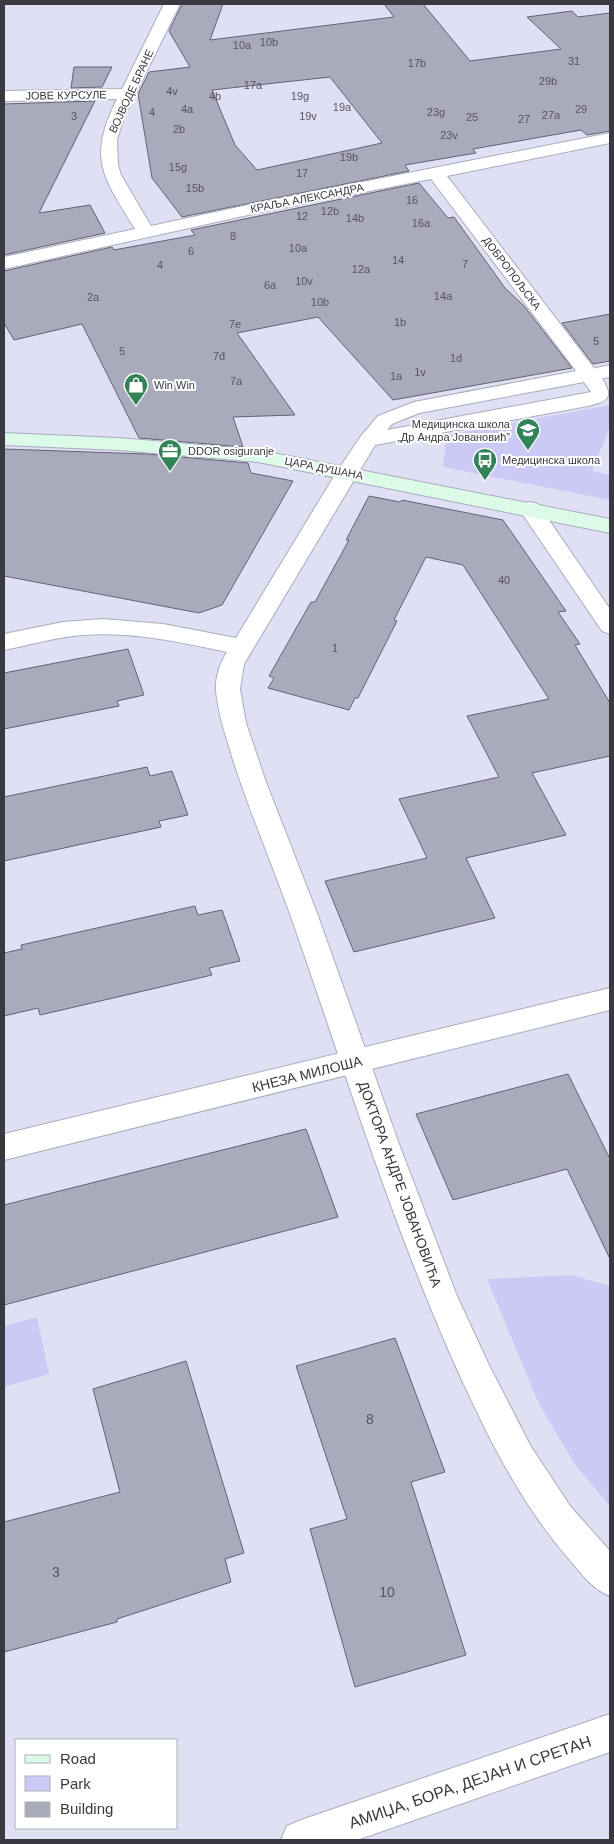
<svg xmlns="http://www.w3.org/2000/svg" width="614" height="1844" viewBox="0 0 614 1844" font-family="Arial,sans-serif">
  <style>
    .green { fill: #cbcaf5 }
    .building { fill: #aaaabd; stroke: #626274; fill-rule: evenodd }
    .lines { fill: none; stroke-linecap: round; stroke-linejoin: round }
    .pedestrian-casing { stroke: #ababbe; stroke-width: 2 }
    .minor-casing { stroke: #ababbe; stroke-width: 2 }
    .tertiary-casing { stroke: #ababbe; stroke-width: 2 }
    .secondary-casing { stroke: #ababbe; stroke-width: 2 }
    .pedestrian { fill: #fff; fill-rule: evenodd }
    .minor { fill: #fff; fill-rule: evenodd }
    .tertiary { fill: #fff; fill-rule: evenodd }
    .secondary { fill: #dcfae8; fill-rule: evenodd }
    .labels { text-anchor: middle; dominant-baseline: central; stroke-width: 4; stroke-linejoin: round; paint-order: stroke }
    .number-label { font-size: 11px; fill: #555560 }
    .far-street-label { font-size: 11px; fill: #393941; stroke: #fff }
    .far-poi-label { font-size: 11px; fill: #393941; stroke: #fff; text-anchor: start }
    .street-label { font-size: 14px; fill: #393941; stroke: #fff }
    .near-number-label { font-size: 14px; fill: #555560 }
    .near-street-label { font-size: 16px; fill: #393941; stroke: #fff }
  </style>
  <rect width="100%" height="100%" fill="#e0e0f5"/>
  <g class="green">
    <path d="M610,405V427L592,471L610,475V500L443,467L447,435Z"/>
    <path d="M571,1275L610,1286V1506L576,1466L539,1404L487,1279Z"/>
    <path d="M37,1317L49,1374L4,1387V1326Z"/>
  </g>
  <g class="building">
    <path d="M182,4H223L210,40L394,17L384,4H423L470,61L561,49L527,17L572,11L578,17L610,13V131L587,135L581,130L473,149L476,153L405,165L409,171L182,217L152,178L138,94L149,72L190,67L169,31ZM330,77L382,143L257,170L235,145L212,90Z"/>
    <path d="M74,67H112L102,87L71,88Z"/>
    <path d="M95,101L39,213L90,205L105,233L4,255V104Z"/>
    <path d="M419,183L448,218L454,217L505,288L524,306L572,368L393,400L318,317L237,333L295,415L233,417L243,447L139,438L82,324L14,340L4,323V271L112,247L114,250L195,235L191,230Z"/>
    <path d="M610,314V361L593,364L562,323Z"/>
    <path d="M4,449L147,454L248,463L251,473L293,481L222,605L199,613L4,576Z"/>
    <path d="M369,496L400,502L402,500L503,520L566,611L558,612L580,644L575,645L610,703V756L532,773L566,835L466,858L495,918L354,952L325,881L427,858L399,799L499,777L467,716L549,699L463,565L426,557L394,620L397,621L358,698H355L349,710L268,688L274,678L269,676L311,602H315L349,540H346Z"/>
    <path d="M128,649L144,695L117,701L119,706L4,729V673Z"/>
    <path d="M147,767L150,776L172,771L188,815L159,821L161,827L4,861V797Z"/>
    <path d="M195,906L198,915L222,910L240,961L209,968L212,975L40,1015L38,1008L4,1016V953L22,949L21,945Z"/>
    <path d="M568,1074L610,1159V1259L567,1169L453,1200L416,1114Z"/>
    <path d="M306,1129L338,1217L4,1305V1205Z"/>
    <path d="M395,1338L445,1472L411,1482L466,1655L355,1687L310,1529L347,1519L296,1366Z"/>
    <path d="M186,1361L244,1553L225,1559L231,1582L117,1619V1622L4,1652V1522L120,1492L93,1389Z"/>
  </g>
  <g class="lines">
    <g class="pedestrian-casing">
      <path id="pedestrian" d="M610,365V377L589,381L582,379L579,375L582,371Z"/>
    </g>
    <g class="minor-casing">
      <g id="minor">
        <path d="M164,4H180L124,117L117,140L118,165L121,175L151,226L257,203L610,133V143L447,176L603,380C614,399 607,401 588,406L375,445L244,664L240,689L246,723L266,782L317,913L399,1144L457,1296L488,1363L530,1445L570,1506L610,1551V1596C592,1589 581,1573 568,1558C517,1499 483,1427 451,1356C388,1212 342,1062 290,914C271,861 249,810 232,757C226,736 218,714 216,691C215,677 220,663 227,652C180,642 132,631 83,635C56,637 30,645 4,650V634L63,622L103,619L163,624L236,638L336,473L361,436L378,416L414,402L576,371L431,179L257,213L4,269V257L135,229C103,177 87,159 117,99L4,101V91L122,89ZM584,382L591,392L387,430L392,424L419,413Z"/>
        <path d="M530,502L538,504L610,609V634L602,631L519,509L522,504Z"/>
        <path d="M610,1714V1752L357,1840H281L287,1826L301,1820Z"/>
      </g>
    </g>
    <g class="tertiary-casing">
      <path id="tertiary" d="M610,988V1010L4,1160V1134Z"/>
    </g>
    <g class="secondary-casing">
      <path id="secondary" d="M4,433L119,438L258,450L610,519V533L258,462L119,450L4,445Z"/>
    </g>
    <use href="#pedestrian" class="pedestrian"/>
    <use href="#minor" class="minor"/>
    <use href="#tertiary" class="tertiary"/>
    <use href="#secondary" class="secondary"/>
  </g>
  <defs>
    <g id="shop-pin" transform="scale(1.25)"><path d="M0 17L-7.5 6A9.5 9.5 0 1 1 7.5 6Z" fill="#308457" stroke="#fff"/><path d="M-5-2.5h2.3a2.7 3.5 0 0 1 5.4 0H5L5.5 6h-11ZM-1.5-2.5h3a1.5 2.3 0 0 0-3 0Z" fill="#fff"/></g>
    <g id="school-pin" transform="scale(1.25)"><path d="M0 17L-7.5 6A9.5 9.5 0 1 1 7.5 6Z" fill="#308457" stroke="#fff"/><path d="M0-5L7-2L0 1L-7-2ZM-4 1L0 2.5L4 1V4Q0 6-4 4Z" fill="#fff"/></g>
    <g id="office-pin" transform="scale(1.25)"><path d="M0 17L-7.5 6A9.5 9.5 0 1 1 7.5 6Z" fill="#308457" stroke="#fff"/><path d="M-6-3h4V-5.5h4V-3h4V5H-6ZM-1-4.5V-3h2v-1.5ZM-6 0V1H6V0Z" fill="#fff"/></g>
    <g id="bus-pin" transform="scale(1.25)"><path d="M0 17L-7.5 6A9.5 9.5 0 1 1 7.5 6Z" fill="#308457" stroke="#fff"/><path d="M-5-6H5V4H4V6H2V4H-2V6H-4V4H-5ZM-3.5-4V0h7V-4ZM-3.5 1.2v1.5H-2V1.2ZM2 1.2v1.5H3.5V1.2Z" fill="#fff"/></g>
  </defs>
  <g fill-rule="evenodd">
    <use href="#shop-pin" x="136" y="385"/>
    <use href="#school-pin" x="528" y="430"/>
    <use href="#office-pin" x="170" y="451"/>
    <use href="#bus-pin" x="485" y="460"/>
  </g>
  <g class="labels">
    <g class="number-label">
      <text x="269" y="42">10b</text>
      <text x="242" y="45">10a</text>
      <text x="574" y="61">31</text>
      <text x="417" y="63">17b</text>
      <text x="548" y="81">29b</text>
      <text x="253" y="85">17a</text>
      <text x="172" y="91">4v</text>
      <text x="215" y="96">4b</text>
      <text x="300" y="96">19g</text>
      <text x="342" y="107">19a</text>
      <text x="187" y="109">4a</text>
      <text x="581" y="109">29</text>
      <text x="152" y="112">4</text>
      <text x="436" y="112">23g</text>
      <text x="551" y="115">27a</text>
      <text x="74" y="116">3</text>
      <text x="308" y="116">19v</text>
      <text x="472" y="117">25</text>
      <text x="524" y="119">27</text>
      <text x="179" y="129">2b</text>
      <text x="449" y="135">23v</text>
      <text x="349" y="157">19b</text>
      <text x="178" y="167">15g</text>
      <text x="302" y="173">17</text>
      <text x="195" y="188">15b</text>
      <text x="412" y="200">16</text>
      <text x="330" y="211">12b</text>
      <text x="302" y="216">12</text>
      <text x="355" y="218">14b</text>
      <text x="421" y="223">16a</text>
      <text x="233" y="236">8</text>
      <text x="298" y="248">10a</text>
      <text x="191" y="251">6</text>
      <text x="398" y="260">14</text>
      <text x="465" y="264">7</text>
      <text x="160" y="265">4</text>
      <text x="361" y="269">12a</text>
      <text x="304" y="281">10v</text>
      <text x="270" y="285">6a</text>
      <text x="443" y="296">14a</text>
      <text x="93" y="297">2a</text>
      <text x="320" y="302">10b</text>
      <text x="400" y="322">1b</text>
      <text x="235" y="324">7e</text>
      <text x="596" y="341">5</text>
      <text x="122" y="351">5</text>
      <text x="219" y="356">7đ</text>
      <text x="456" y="358">1d</text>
      <text x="420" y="372">1v</text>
      <text x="396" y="376">1a</text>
      <text x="236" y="381">7a</text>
      <text x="504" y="580">40</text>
      <text x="335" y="648">1</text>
    </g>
    <g class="far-street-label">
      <text transform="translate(131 91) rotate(-65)">ВОЈВОДЕ БРАНЕ</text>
      <text transform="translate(66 95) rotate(-1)">ЈОВЕ КУРСУЛЕ</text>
      <text transform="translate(307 198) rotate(-11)">КРАЉА АЛЕКСАНДРА</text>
      <text transform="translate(512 273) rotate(53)">ДОБРОПОЉСКА</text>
      <text transform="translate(324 468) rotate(11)">ЦАРА ДУШАНА</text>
    </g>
    <g class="far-poi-label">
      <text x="154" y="385">Win Win</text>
      <text x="510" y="424" text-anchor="end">Медицинска школа<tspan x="510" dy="13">„Др Андра Јовановић”</tspan></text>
      <text x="188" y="451">DDOR osiguranje</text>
      <text x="502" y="460">Медицинска школа</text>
    </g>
    <g class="street-label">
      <text transform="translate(307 1074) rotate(-14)">КНЕЗА МИЛОША</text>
      <text transform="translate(400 1184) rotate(70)">ДОКТОРА АНДРЕ ЈОВАНОВИЋА</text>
    </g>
    <g class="near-number-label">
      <text x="370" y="1419">8</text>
      <text x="56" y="1572">3</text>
      <text x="387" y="1592">10</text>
    </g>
    <g class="near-street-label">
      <text transform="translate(470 1782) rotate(-19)">АМИЏА, БОРА, ДЕЈАН И СРЕТАН</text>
    </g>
  </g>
  <rect width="614" height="1844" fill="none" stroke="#393941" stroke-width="10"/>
  <rect x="15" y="1739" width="162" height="90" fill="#ffffff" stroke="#b0b0b3"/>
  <rect x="25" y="1755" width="25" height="8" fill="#dcfae8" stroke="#b0b0b3"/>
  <text x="60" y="1764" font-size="15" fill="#393941">Road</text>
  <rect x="25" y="1776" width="25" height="15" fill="#cbcaf5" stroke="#b0b0b3"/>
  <text x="60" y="1789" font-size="15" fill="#393941">Park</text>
  <rect x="25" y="1802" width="25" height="15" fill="#aaaabd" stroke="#b0b0b3"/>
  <text x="60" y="1814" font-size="15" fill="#393941">Building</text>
</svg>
